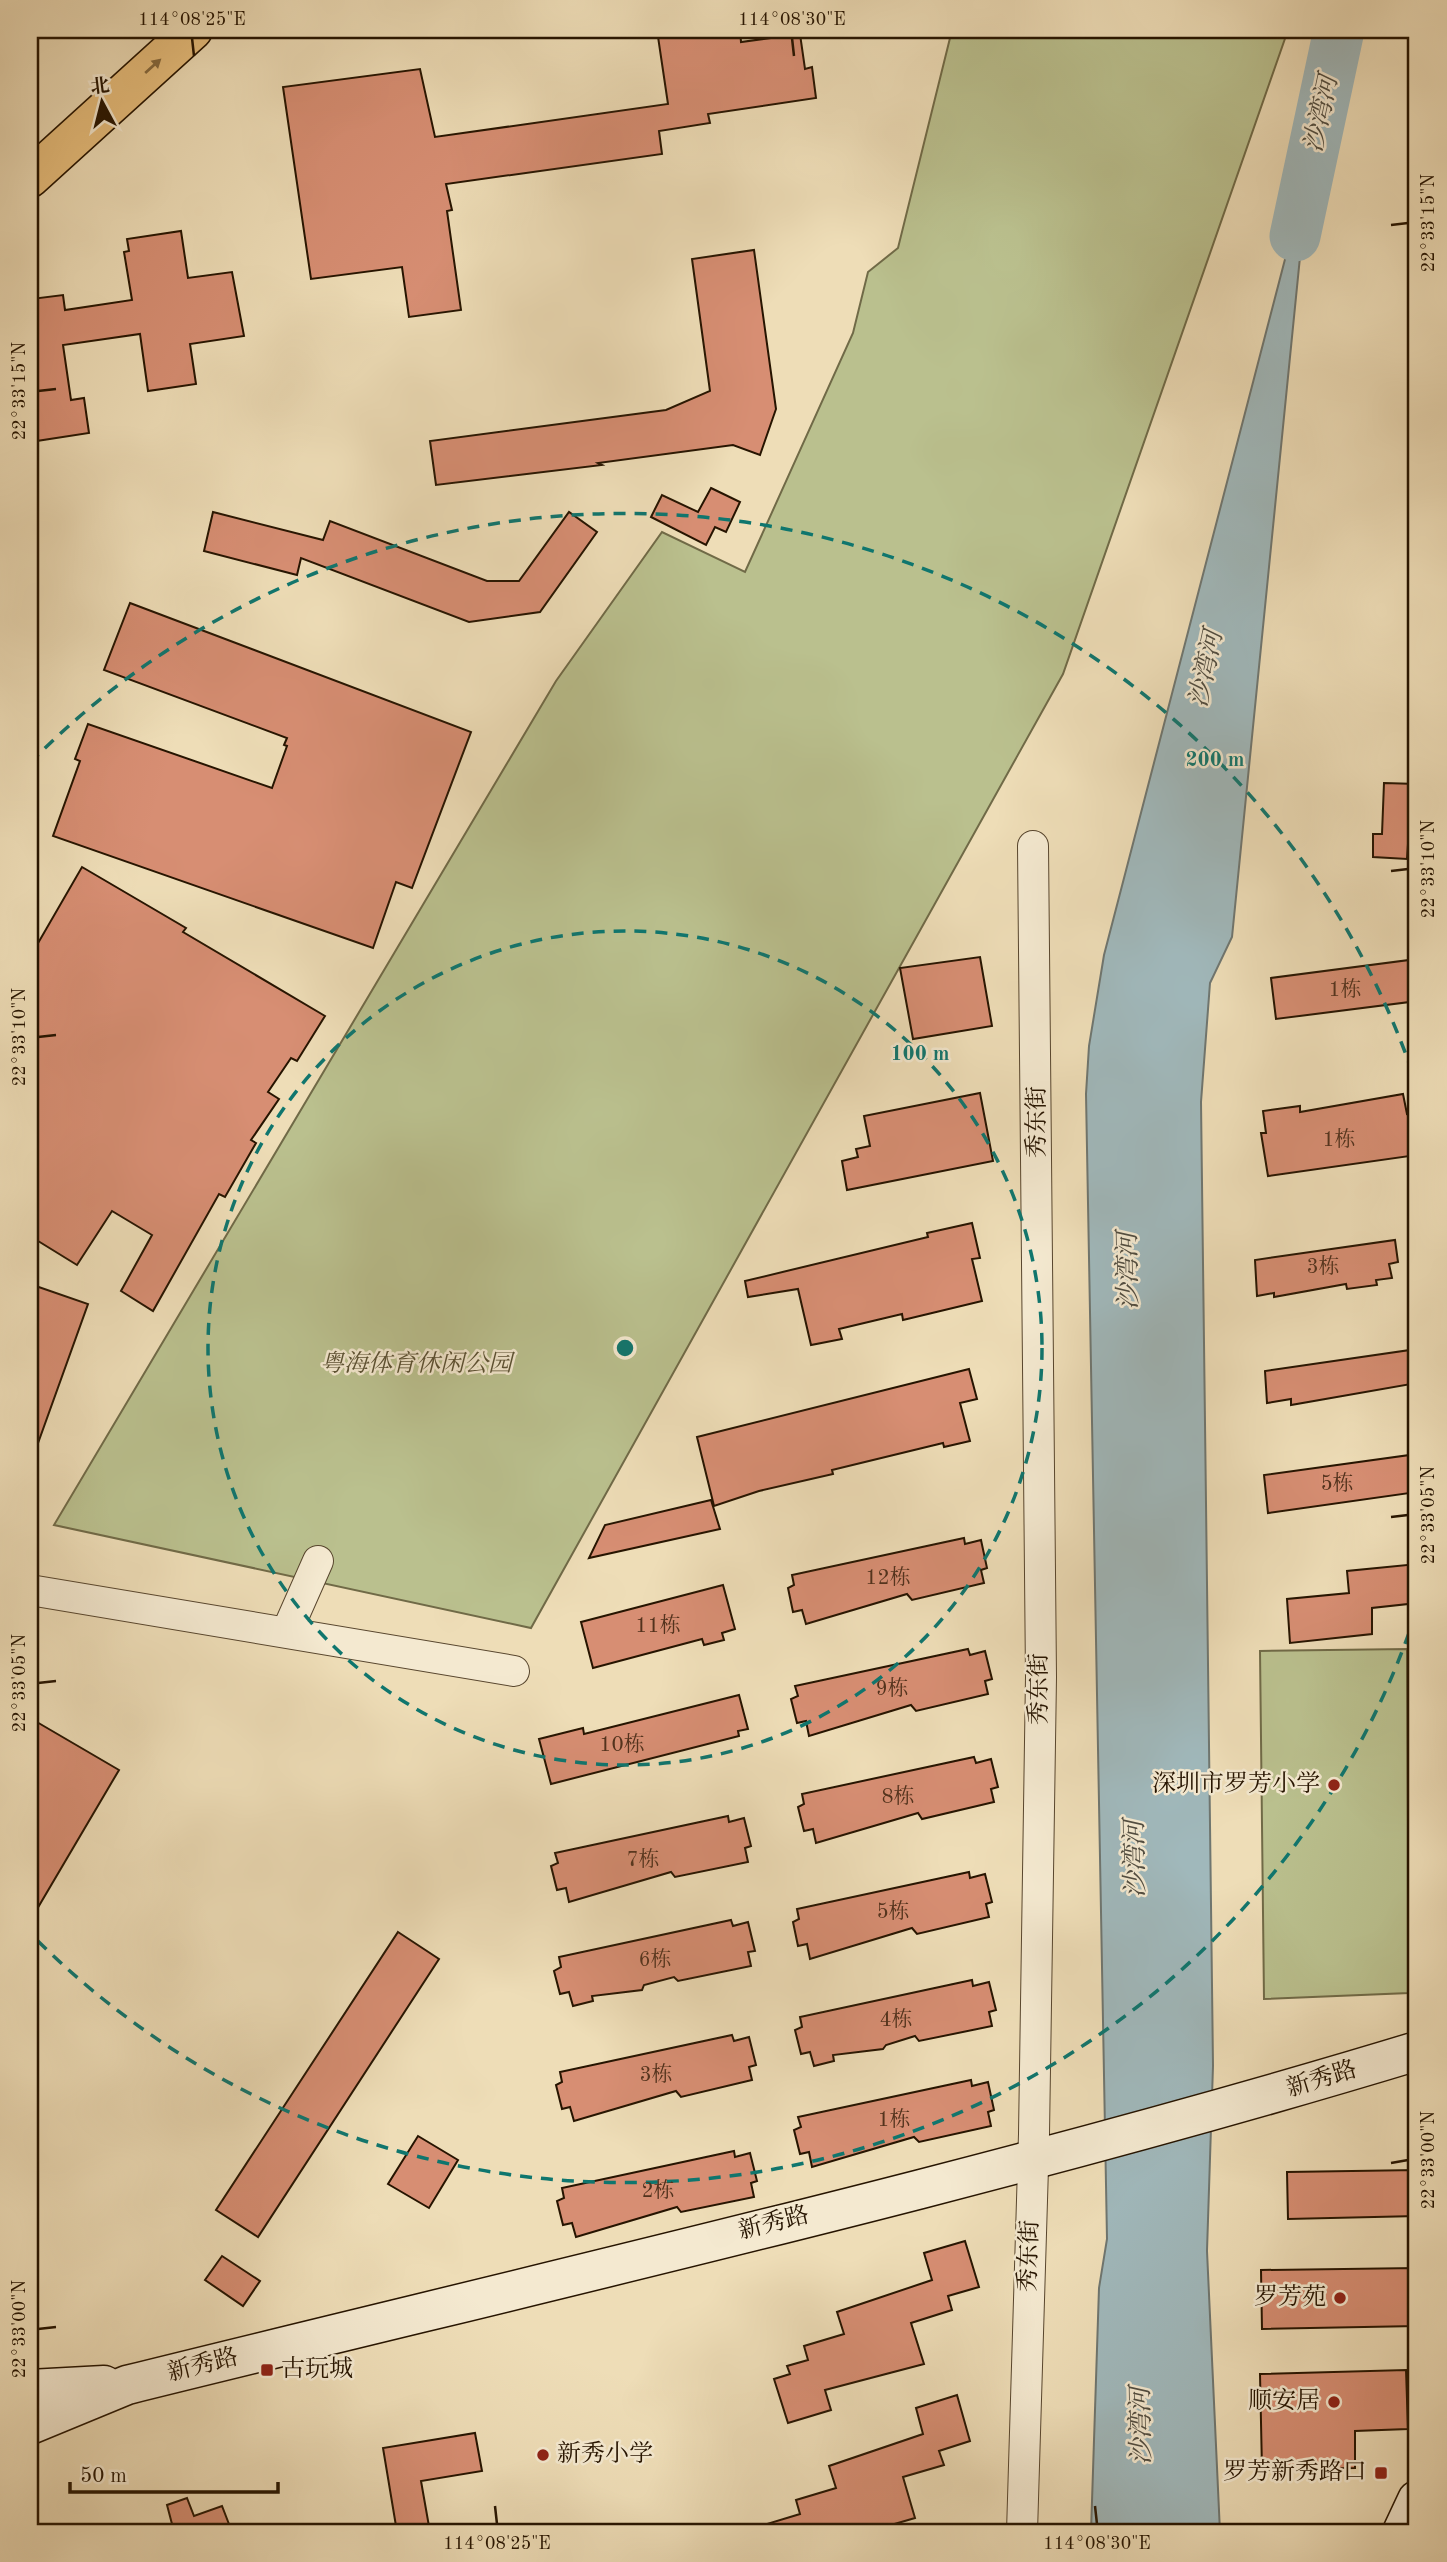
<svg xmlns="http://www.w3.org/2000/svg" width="1447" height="2562" viewBox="0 0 1447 2562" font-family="'Old Standard TT','Noto Serif SC',serif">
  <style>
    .green { fill: #bac08e; stroke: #706a47; stroke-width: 2 }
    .water { fill: #a0b8bb; stroke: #6f7670; stroke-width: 2 }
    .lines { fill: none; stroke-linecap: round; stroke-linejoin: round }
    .river { stroke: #a0b8bb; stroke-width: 51 }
    .building { fill: #d78e73; stroke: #261400; stroke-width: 2 }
    .street-casing { stroke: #58462e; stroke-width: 32 }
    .secondary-casing { stroke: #261400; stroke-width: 41 }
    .highway-casing { stroke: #261400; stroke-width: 41 }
    .street { stroke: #f4e9d0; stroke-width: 30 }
    .secondary { stroke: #f4e9d0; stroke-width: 38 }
    .highway { stroke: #e7be7c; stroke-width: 38 }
    .oneway { fill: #86693e }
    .ticks { fill: none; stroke: #261400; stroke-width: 2.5 }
    .ring { fill: none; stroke: #0f766e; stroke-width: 3.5; stroke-dasharray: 12 9 }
    .poi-dot { fill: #8f2418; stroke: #f4e9d0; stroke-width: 2.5 }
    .labels { text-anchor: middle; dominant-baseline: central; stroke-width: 5; stroke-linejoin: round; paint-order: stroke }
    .number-label { font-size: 21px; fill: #52321d }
    .street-label { font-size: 24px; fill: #261400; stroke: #f4e9d0 }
    .park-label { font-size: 24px; font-style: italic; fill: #5a5032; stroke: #f4e9d0 }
    .poi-label { font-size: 24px; fill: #261400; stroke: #f4e9d0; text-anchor: end }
    .water-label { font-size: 26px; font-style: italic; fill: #514d41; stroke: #f4e9d0 }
    .centre { fill: #0f766e; stroke: #f4e9d0; stroke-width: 3.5 }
    .ring-label { font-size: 21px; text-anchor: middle; font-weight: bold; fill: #0f766e; stroke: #f4e9d0; stroke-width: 5; stroke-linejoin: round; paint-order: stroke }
    .neatline { fill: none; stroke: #261400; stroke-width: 2.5 }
    .ticks-label { font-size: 18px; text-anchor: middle; fill: #261400 }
  </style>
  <rect width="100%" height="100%" fill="#eeddb7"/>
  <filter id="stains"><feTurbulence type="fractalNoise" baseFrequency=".00286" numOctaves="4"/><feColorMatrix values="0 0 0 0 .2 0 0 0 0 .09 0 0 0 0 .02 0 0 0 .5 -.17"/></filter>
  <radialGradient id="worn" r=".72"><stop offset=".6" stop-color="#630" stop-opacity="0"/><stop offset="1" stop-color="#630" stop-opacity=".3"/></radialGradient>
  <g class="green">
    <path d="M952,30H1288L1063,674L531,1628L54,1525L556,681L662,532L745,572L853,333L868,272L898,248Z"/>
    <path d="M1407,1649L1409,1993L1264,1999L1260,1651Z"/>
  </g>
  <path class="water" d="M1309,167L1232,937L1210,983L1201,1102L1213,2066L1207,2251L1220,2532H1091L1099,2288L1107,2239L1086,1094L1089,1046L1104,955Z"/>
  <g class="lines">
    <path class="river" d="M1295,236L1339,30"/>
  </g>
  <g class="building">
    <path d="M657,30H740L741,42L800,34L805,69L812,67L816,98L708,114L710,123L659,131L662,154L446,184L452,210L447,211L461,310L409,317L402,267L311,279L283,87L420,69L435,137L668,104Z"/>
    <path d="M181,231L188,278L232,272L244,336L190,344L196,384L148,391L140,334L63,345L71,400L84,398L89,433L30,442V335L37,334L31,299L63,295L65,310L132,300L124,252L129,251L127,239Z"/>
    <path d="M754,250L776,409L760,455L733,445L598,463L602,465L436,485L430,441L666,410L710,391L692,259Z"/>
    <path d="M711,488L740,502L726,532L715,527L706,545L651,517L662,495L698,512Z"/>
    <path d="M213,512L323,540L330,521L487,581H519L569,512L597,532L540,612L469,622L301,558L297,575L204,551Z"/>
    <path d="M130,603L471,732L412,888L396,882L373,948L53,836L80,761L75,759L88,724L272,788L287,746L284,745L287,738L104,670Z"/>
    <path d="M1384,783L1417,784V844H1408L1407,859L1373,857V834H1382Z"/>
    <path d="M82,867L186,928L183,932L325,1016L297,1061L291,1058L268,1092L279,1099L251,1140L256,1143L225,1197L219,1194L153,1311L121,1291L152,1235L112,1211L77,1265L30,1236V957Z"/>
    <path d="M980,957L992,1026L913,1039L900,968Z"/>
    <path d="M1417,959V1001L1276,1019L1271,978Z"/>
    <path d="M980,1093L993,1161L847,1190L842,1161L858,1157L856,1149L870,1146L864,1116Z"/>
    <path d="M1403,1094L1407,1114L1417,1112V1155L1268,1176L1261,1133H1266L1263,1111L1300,1106V1112Z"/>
    <path d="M972,1223L980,1258L972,1259L982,1301L903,1320L902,1314L839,1329L842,1339L811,1345L798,1289L748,1297L745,1281L928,1237L927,1233Z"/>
    <path d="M1395,1240L1398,1262L1389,1264L1392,1278L1376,1280L1377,1285L1347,1289L1346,1284L1274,1297V1293L1257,1296L1255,1260Z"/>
    <path d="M30,1284L88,1304L33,1457H30Z"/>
    <path d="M1417,1349V1383L1291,1405V1399L1267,1403L1265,1371Z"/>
    <path d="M969,1369L977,1399L960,1403L970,1441L944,1447L943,1443L832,1470L833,1474L759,1491L714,1506L697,1437Z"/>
    <path d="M1417,1454V1492L1268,1513L1264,1475Z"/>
    <path d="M711,1500L720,1529L589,1558L605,1525Z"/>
    <path d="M964,1538L965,1544L981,1540L987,1568L981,1570L984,1583L912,1600L907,1594L806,1624L802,1610L793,1612L788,1588L794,1585L792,1575Z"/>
    <path d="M1417,1564V1603L1372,1608V1634L1290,1643L1287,1599L1349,1593L1347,1571Z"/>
    <path d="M723,1585L735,1629L722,1633L724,1640L704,1645L702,1639L593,1668L581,1622Z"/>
    <path d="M968,1649L970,1655L985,1651L992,1679L985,1681L988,1694L916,1711L911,1705L809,1736L806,1721L797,1723L791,1699L798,1696L795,1686Z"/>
    <path d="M739,1695L748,1729L738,1731L739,1736L551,1784L539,1739L583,1728L584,1734Z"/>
    <path d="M30,1718L119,1770L30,1921Z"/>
    <path d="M974,1757L976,1763L991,1759L998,1787L991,1789L994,1802L922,1819L918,1813L816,1843L813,1829L804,1831L798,1807L804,1804L802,1794Z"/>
    <path d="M728,1816L729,1822L744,1818L751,1846L745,1848L748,1862L675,1877L671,1872L569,1902L566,1888L557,1890L551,1866L558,1863L555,1853Z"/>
    <path d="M969,1872L970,1878L985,1874L992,1902L986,1904L989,1917L917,1934L912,1928L810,1959L807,1944L798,1946L793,1922L799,1919L797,1909Z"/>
    <path d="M731,1920L733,1926L748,1922L755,1951L748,1952L751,1966L678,1981L674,1977L644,1985L642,1990L592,1996L593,2001L573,2006L569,1992L560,1994L554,1971L561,1967L559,1957Z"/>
    <path d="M398,1932L439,1959L258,2237L216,2210Z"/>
    <path d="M972,1980L973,1986L989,1982L996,2010L989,2012L992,2026L919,2041L915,2036L886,2045L883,2049L833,2055L834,2061L814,2066L810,2052L801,2054L795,2030L802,2027L800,2017Z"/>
    <path d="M732,2035L734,2041L749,2037L756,2065L749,2067L752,2080L681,2097L676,2091L574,2121L570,2107L562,2109L556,2085L562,2082L560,2072Z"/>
    <path d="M971,2080L972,2086L988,2082L994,2110L988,2112L991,2126L919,2142L914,2137L812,2167L809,2152L800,2154L794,2130L801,2127L798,2117Z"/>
    <path d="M418,2136L458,2160L429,2208L388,2184Z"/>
    <path d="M734,2151L735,2157L750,2153L757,2181L751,2183L754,2197L681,2212L677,2207L576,2237L572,2223L563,2225L557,2201L564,2198L562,2188Z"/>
    <path d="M1417,2170V2216L1288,2219L1287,2172Z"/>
    <path d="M965,2241L979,2287L948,2296L952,2310L911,2323L924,2364L825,2390L831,2410L788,2423L774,2379L790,2374L787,2366L808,2360L804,2346L844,2334L837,2312L932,2280L924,2253Z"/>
    <path d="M222,2256L260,2281L243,2306L205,2280Z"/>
    <path d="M1417,2268V2326L1262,2329L1261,2270Z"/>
    <path d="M1406,2370L1408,2429L1355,2431V2468L1262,2470L1260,2374Z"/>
    <path d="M957,2395L970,2441L939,2451L944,2465L903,2477L915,2518L867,2532H758L757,2527L800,2514L796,2500L836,2488L829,2466L923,2434L916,2408Z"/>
    <path d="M475,2433L482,2471L421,2481L430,2532H397L383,2448Z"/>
    <path d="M187,2498L194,2516L222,2506L232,2532H157L172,2524L167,2505Z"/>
  </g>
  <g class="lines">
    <g class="street-casing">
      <g id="street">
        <path d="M30,1590L514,1671"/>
        <path d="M287,1631L318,1561"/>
        <path d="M1022,2532L1034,2134L1041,1677L1033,846"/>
      </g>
    </g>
    <g class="secondary-casing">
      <g id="secondary">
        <path d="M30,2389L104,2385"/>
        <path d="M30,2425L127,2385C558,2278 992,2180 1417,2051"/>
        <path d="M1402,2532L1417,2500"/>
      </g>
    </g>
    <g class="highway-casing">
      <path id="highway" d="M30,178L193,30"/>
    </g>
    <use href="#street" class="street"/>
    <use href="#secondary" class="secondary"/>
    <use href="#highway" class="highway"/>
  </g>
  <defs><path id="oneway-solid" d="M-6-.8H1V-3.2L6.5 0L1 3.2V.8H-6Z" transform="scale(1.75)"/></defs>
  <use class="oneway" href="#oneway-solid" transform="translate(153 66) rotate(-42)"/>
  <path class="ticks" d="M192,38L194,56M792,38L794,56M1391,225L1408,223M38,391L56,389M1391,871L1408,869M38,1037L56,1035M1391,1517L1408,1515M38,1683L56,1681M1391,2163L1408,2160M38,2329L56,2327M495,2506L497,2524M1095,2506L1097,2524"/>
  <g class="ring">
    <circle cx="625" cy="1348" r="417"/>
    <path d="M1416 1613A834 834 0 0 1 30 1933M30 763A834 834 0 0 1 1416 1083"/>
  </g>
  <g class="poi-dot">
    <circle cx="1334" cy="1785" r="7"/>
    <circle cx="1340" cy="2298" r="7"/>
    <rect x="260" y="2363" width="14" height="14" rx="3.5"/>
    <circle cx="1334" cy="2402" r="7"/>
    <circle cx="543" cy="2455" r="7"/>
    <rect x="1374" y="2466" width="14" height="14" rx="3.5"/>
  </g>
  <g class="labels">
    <g class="number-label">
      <text x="1345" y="990">1栋</text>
      <text x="1339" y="1140">1栋</text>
      <text x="1323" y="1267">3栋</text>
      <text x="1337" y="1484">5栋</text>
      <text x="888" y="1578">12栋</text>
      <text x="658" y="1626">11栋</text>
      <text x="892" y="1689">9栋</text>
      <text x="622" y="1745">10栋</text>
      <text x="898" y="1797">8栋</text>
      <text x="643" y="1860">7栋</text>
      <text x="893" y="1912">5栋</text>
      <text x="655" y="1960">6栋</text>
      <text x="896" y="2020">4栋</text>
      <text x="656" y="2075">3栋</text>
      <text x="894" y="2120">1栋</text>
      <text x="658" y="2191">2栋</text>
    </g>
    <g class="street-label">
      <text transform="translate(1038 1122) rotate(-90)">秀东街</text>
      <text transform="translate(1040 1689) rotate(-90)">秀东街</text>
      <text transform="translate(1322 2080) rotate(-17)">新秀路</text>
      <text transform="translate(774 2224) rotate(-14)">新秀路</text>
      <text transform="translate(1030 2256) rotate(-88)">秀东街</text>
      <text transform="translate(203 2366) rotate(-14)">新秀路</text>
    </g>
    <g class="park-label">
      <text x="416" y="1365">粤海体育休闲公园</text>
    </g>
    <g class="poi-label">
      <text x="1320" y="1785">深圳市罗芳小学</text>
      <text x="1326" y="2298">罗芳苑</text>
      <text x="281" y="2370" text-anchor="start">古玩城</text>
      <text x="1320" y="2402">顺安居</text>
      <text x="557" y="2455" text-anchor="start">新秀小学</text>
      <text x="1367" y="2473">罗芳新秀路口</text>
    </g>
    <g class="water-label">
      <text transform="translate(1322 114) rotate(-78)">沙湾河</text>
      <text transform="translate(1207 669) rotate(-78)">沙湾河</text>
      <text transform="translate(1129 1271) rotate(-91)">沙湾河</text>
      <text transform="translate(1136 1859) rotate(-91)">沙湾河</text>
      <text transform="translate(1142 2426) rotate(-91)">沙湾河</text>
    </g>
  </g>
  <circle cx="625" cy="1348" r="10" class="centre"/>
  <g class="ring-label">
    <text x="1215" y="766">200 m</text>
    <text x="920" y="1060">100 m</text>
  </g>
  <rect width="1447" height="2562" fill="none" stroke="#eeddb7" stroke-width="77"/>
  <g transform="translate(102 102) rotate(353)" stroke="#f4e9d0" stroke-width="5" paint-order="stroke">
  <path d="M0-5L12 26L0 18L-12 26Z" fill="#261400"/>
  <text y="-10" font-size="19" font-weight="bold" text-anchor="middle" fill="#261400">北</text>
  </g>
  <path d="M70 2482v10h208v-10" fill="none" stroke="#261400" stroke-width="3.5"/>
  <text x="80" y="2482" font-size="21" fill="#261400" stroke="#f4e9d0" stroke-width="5" paint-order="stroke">50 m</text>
  <rect x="38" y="38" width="1370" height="2486" class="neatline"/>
  <g class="ticks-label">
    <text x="192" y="25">114°08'25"E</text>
    <text x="792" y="25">114°08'30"E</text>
    <text transform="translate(1428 223) rotate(-90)" y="6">22°33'15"N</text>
    <text transform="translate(19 391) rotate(-90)" y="6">22°33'15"N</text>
    <text transform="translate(1428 869) rotate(-90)" y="6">22°33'10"N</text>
    <text transform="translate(19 1037) rotate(-90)" y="6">22°33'10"N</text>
    <text transform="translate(1428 1515) rotate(-90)" y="6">22°33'05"N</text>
    <text transform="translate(19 1683) rotate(-90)" y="6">22°33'05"N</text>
    <text transform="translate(1428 2160) rotate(-90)" y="6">22°33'00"N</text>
    <text transform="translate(19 2329) rotate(-90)" y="6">22°33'00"N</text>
    <text x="497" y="2549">114°08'25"E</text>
    <text x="1097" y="2549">114°08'30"E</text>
  </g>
  <rect width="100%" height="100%" filter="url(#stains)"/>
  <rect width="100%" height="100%" fill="url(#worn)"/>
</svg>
